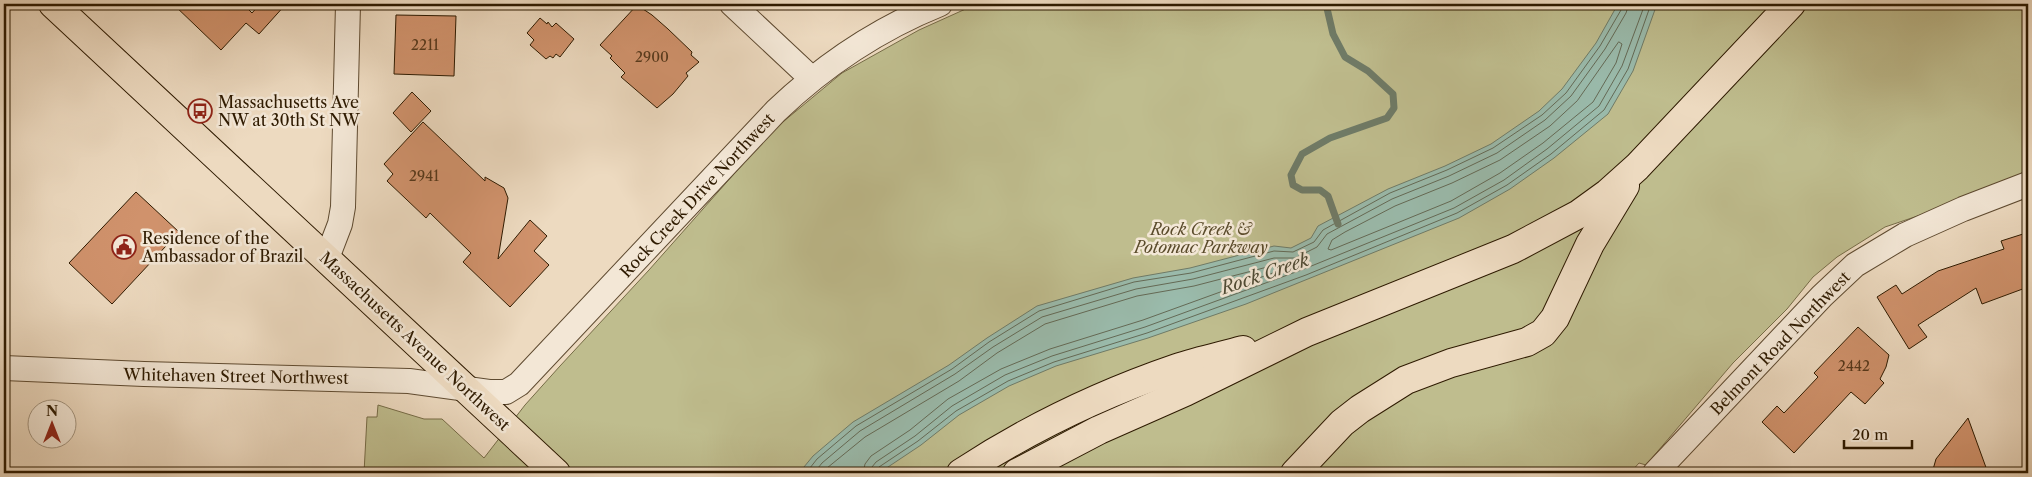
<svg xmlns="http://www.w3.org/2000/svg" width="2032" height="477" viewBox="0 0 2032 477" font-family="'Libre Caslon Text',serif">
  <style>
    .green { fill: #bfbd8e; stroke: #766c47 }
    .water { fill: #9abbac; stroke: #6f7b67 }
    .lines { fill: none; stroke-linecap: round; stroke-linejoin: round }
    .shore { stroke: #646a56; stroke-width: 1 }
    .stream { stroke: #6f7b67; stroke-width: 7 }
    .building { fill: #d0926c; stroke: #2e1a00 }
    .minor-casing { stroke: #5e4a30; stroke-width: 26 }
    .primary-casing { stroke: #2e1a00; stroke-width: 30 }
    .minor { stroke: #f3e7d6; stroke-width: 24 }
    .primary { stroke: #eddac0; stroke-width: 28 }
    .labels { text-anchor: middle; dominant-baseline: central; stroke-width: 5; stroke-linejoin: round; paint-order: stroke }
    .number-label { font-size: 14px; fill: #56381b }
    .poi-label { font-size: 16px; fill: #2e1a00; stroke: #f3e7d6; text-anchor: start }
    .street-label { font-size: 16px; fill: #2e1a00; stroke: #f3e7d6 }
    .park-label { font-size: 16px; font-style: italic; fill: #5a4b2b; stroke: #f3e7d6 }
    .water-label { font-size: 18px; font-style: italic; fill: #4e4a34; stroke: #f3e7d6 }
  </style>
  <rect width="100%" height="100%" fill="#eddac0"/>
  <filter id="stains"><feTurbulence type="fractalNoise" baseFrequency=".004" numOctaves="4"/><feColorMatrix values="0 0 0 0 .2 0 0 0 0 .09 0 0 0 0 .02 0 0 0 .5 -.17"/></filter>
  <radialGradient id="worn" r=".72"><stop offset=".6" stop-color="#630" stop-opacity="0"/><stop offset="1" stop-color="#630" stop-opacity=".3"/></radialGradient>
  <path class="green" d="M985,4H2028V175L1959,202L1885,227L1837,257L1813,277L1787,309L1733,363L1646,465L1639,463L1630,473H364L367,417H377L378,405L424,419H442L484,458L525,405L560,366L649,270L772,131L842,73L919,30L970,7Z"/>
  <path class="water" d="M1618,4H1657L1633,71L1608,114L1554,158L1510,189L1459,218L1246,304L1148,338L1056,366L1009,386L959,415L921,445L879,473H799L813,456L853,422L949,365L987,338L1037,306L1133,278L1190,268L1274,246L1291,248L1311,238L1318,226L1388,189L1445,166L1491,144L1539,111L1562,89L1596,43Z"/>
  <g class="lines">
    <g class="shore">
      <path d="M1619,42L1622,44L1616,63L1593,102L1543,143L1500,173L1451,201L1331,250L1328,249L1332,240L1345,232L1395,206L1452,183L1500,160L1550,126L1577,101Z"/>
      <path d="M806,473L817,459L856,426L952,369L989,342L1039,311L1134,282L1191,273L1274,251L1293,252L1314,242L1323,230L1390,193L1447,170L1493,148L1542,115L1566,93L1600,46L1621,10L1622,4"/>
      <path d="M814,473L822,463L860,431L955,374L993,347L1042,317L1136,289L1193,279L1274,258H1295L1317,247L1327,234L1392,199L1449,176L1497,153L1545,120L1571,96L1605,49L1626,13L1629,4"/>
      <path d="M824,473L827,468L865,437L959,381L997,353L1045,324L1137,296L1194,286L1275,265L1282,267L1281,270L1143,320L1050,349L1001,369L948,399L910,430L871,456L865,464L863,473"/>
      <path d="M871,473L872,467L876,462L915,436L952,406L1005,375L1052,356L1145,327L1304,269L1454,208L1504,180L1547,149L1599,106L1622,66L1645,4"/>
      <path d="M877,473L879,467L918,441L956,411L1008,381L1054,362L1147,333L1306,275L1457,213L1507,185L1551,154L1604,110L1628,69L1651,4"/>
    </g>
    <path class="stream" d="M1326,4L1333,34L1345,57L1368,71L1393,94L1394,108L1387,118L1330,138L1302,154L1291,175L1293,185L1302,190H1320L1328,196L1338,224"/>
  </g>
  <g class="building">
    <path d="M173,4H243L252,13L260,4H286L259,34L246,23L221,50Z"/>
    <path d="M637,5L652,15L668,29L692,52L691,55L699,62L686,73L688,76L673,94L657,108L621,77L625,73L610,58L612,56L600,45Z"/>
    <path d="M396,15L456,16L454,76L394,74Z"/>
    <path d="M540,18L547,24L548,22L552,27L556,23L574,39L560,57L556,54L553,58L550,56L546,59L530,45L534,40L527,33Z"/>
    <path d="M412,92L431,111L411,132L393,113Z"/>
    <path d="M423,122L485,181V177L504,188L508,198L498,259L530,220L547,236L534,251L549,265L510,307L463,262L471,253L430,213L426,218L387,181L393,174L384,164Z"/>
    <path d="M136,192L179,232L112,304L69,263Z"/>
    <path d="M2023,234L2028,247V287L1982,304L1976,288L1918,325L1927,337L1909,349L1877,297L1896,285L1902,294L1938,271L2004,249L2001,241Z"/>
    <path d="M1858,327L1889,355L1886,367L1880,379L1884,383L1865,404L1851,392L1794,453L1762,422L1777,406L1784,413L1818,377L1814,373Z"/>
    <path d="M1968,418L1988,473H1932L1936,459Z"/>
  </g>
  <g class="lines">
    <g class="minor-casing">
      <g id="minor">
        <path d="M732,4L811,78"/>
        <path d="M327,258L340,224L343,207L348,4"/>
        <path d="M4,368L144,374L409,381L489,392H506L519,384L776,111C824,65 878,29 940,4"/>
        <path d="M1655,473L1822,296L1855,265L1905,235L1963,209L2028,184"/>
      </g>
    </g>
    <g class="primary-casing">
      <g id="primary">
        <path d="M53,4L556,473"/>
        <path d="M961,473C1028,429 1101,394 1177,368C1198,361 1221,356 1243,350"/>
        <path d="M1017,473L1099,430L1185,392L1307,332L1513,249L1579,214L1608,193L1637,167L1791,4"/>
        <path d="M1295,473L1342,423L1360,409L1406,380L1451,363L1527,342L1543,333L1555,318L1590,244L1625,186"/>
      </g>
    </g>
    <use href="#minor" class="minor"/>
    <use href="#primary" class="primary"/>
  </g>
  <defs>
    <g id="bus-ring" transform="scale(1.25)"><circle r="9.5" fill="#f3e7d6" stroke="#8f2418" stroke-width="1.5"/><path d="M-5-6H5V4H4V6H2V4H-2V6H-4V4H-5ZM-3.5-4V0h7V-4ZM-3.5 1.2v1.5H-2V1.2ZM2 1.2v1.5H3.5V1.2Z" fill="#8f2418"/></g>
    <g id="civic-ring" transform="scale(1.25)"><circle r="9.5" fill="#f3e7d6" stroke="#8f2418" stroke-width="1.5"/><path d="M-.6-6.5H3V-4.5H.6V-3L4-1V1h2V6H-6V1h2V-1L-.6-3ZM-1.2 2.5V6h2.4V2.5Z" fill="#8f2418"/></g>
  </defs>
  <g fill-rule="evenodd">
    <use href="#bus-ring" x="200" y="111"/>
    <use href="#civic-ring" x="124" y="247"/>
  </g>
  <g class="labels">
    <g class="number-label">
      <text x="425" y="45">2211</text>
      <text x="652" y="57">2900</text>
      <text x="424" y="176">2941</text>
      <text x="1854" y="366">2442</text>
    </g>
    <g class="poi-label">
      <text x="218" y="102">Massachusetts Ave<tspan x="218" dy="18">NW at 30th St NW</tspan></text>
      <text x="142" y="238">Residence of the<tspan x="142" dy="18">Ambassador of Brazil</tspan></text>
    </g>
    <g class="street-label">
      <text transform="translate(697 195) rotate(-47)">Rock Creek Drive Northwest</text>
      <text transform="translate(415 341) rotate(43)">Massachusetts Avenue Northwest</text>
      <text transform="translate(1780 343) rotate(-46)">Belmont Road Northwest</text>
      <text transform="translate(236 376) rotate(1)">Whitehaven Street Northwest</text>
    </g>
    <g class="park-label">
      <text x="1201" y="229">Rock Creek &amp;<tspan x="1201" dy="18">Potomac Parkway</tspan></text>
    </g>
    <g class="water-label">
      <text transform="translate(1265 274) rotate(-19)">Rock Creek</text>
    </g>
  </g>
  <rect width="2032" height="477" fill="none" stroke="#eddac0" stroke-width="20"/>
  <rect x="5" y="5" width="2022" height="467" fill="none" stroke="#2e1a00" stroke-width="2.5"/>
  <rect x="10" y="10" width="2012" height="457" fill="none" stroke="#2e1a00"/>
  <g transform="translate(52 424)"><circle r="24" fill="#f3e7d6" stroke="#a49580"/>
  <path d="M0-4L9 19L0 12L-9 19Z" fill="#8f2418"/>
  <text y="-8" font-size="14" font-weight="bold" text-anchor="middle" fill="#2e1a00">N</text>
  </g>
  <path d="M1844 440v8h68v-8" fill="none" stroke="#2e1a00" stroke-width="2.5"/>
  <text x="1852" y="440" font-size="15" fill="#2e1a00" stroke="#f3e7d6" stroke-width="4" paint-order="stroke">20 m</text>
  <rect width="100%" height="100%" filter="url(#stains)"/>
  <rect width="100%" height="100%" fill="url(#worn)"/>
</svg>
